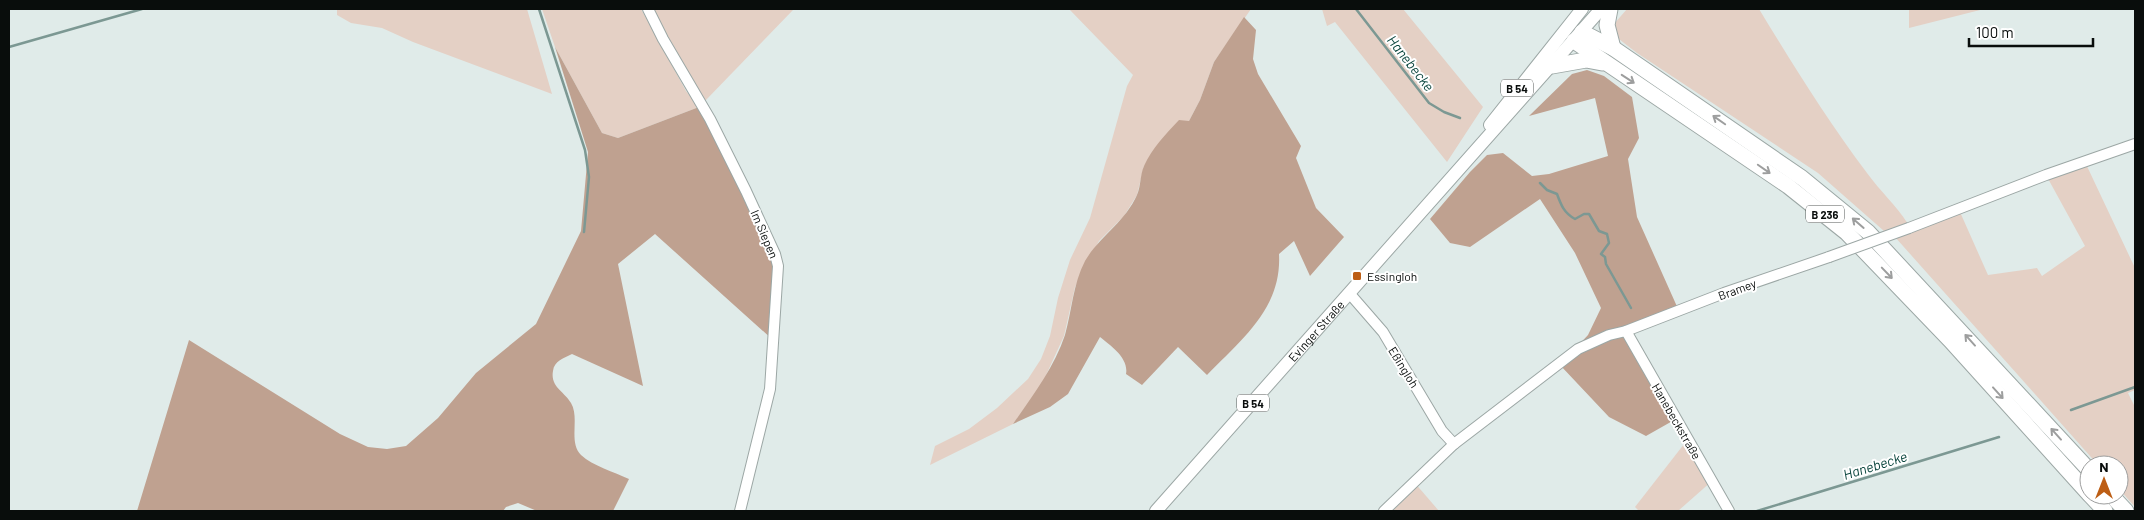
<svg xmlns="http://www.w3.org/2000/svg" width="2144" height="520" viewBox="0 0 2144 520" font-family="Barlow,sans-serif">
  <style>
    .green { fill: #e4d0c5 }
    .forest { fill: #bfa190 }
    .lines { fill: none; stroke-linecap: round; stroke-linejoin: round }
    .stream { stroke: #7c9893; stroke-width: 2.5 }
    .minor-casing { stroke: #9ca7a5; stroke-width: 12 }
    .major-casing { stroke: #9ca7a5; stroke-width: 14 }
    .highway-casing { stroke: #9ca7a5; stroke-width: 17 }
    .minor { stroke: #fff; stroke-width: 10 }
    .major { stroke: #fff; stroke-width: 12 }
    .highway { stroke: #fff; stroke-width: 15 }
    .minor-bridge-casing { stroke: #9ca7a5; stroke-width: 12; stroke-linecap: butt }
    .minor-bridge { stroke: #fff; stroke-width: 10 }
    .oneway { stroke: #9d9e9e }
    .poi-dot { fill: #bd5e15; stroke: #fff; stroke-width: 2 }
    .labels { text-anchor: middle; dominant-baseline: central; stroke-width: 4; stroke-linejoin: round; paint-order: stroke }
    .shield { fill: #fff; stroke: #535655; stroke-width: 1 }
    .shield-label { font-size: 11px; font-weight: bold; fill: #090d0c }
    .street-label { font-size: 12px; fill: #090d0c; stroke: #fff }
    .poi-label { font-size: 12px; fill: #090d0c; stroke: #fff; text-anchor: start }
    .water-label { font-size: 14px; font-style: italic; fill: #0a453d; stroke: #fff }
  </style>
  <rect width="100%" height="100%" fill="#e0ebe9"/>
  <g class="green">
    <path d="M337,9H527L552,94L413,42L382,28L351,23L337,15Z"/>
    <path d="M542,9H641L686,91L699,107L618,138L602,133L555,47Z"/>
    <path d="M651,9H794L705,101Z"/>
    <path d="M1069,9H1251L1214,62L1200,100L1189,121L1144,166L1137,195L1124,216L1099,241L1075,287L1064,336L1041,386L1013,424L930,465L935,446L969,429L997,408L1028,379L1041,359L1050,336L1058,298L1070,260L1090,218L1127,86L1133,75Z"/>
    <path d="M1322,9H1403L1483,107L1447,162L1335,22L1327,26Z"/>
    <path d="M1627,9H1759C1793,65 1827,120 1867,173C1880,191 1896,205 1908,224L1884,231L1818,173L1637,53L1615,36L1614,24Z"/>
    <path d="M1909,9H1984L1909,28Z"/>
    <path d="M2085,162L2135,268V390L2128,393L2135,407V507L2119,489V465H2098L1895,237L1960,212L1988,275L2037,268L2042,276L2085,246L2046,175Z"/>
    <path d="M1688,439L1712,481L1678,511H1639L1635,507Z"/>
    <path d="M1414,482L1439,511H1385Z"/>
  </g>
  <g class="forest">
    <path d="M1244,17L1256,30L1253,59L1258,74L1301,146L1296,158L1316,208L1344,237L1310,276L1294,241L1279,254C1282,308 1242,339 1207,375L1178,347L1142,385L1126,374C1129,358 1111,346 1100,337L1068,394L1050,407L1013,424C1033,395 1054,368 1065,335C1072,310 1073,284 1085,261C1099,237 1125,222 1137,195C1141,186 1140,175 1144,166C1152,148 1166,134 1179,120L1189,121L1200,100L1214,62Z"/>
    <path d="M555,47L602,133L618,138L699,107L773,253L777,270L773,340L655,234L618,264L643,386L572,354C564,358 554,361 553,371C550,387 565,392 571,403C580,418 568,442 581,455C593,466 614,472 629,479L613,511H537L518,503L506,507L503,511H137L189,340L340,434L368,447L387,449L406,446L438,418L476,373L536,324L581,231L588,152Z"/>
    <path d="M1587,70L1604,76L1632,97L1639,138L1628,159L1637,217L1679,311L1626,331L1676,419L1646,436L1609,417L1560,365L1588,335L1601,308L1575,253L1540,199L1470,247L1450,243L1430,219L1470,172L1487,155L1503,153L1532,176L1549,174L1608,156L1595,98L1529,116L1572,74Z"/>
  </g>
  <g class="lines">
    <g class="stream">
      <path d="M539,9L585,150L589,177L584,232"/>
      <path d="M1356,9L1429,103L1444,112L1460,118"/>
      <path d="M9,47L142,9"/>
      <path d="M1540,183L1547,190L1557,194C1561,205 1564,213 1575,219L1584,214H1589L1599,231L1607,234L1609,243L1601,254L1605,257L1606,264L1631,308"/>
      <path d="M2071,410L2135,387"/>
      <path d="M1757,511L1999,437"/>
    </g>
    <g class="minor-casing">
      <g id="minor">
        <path d="M648,9L663,39L710,119L746,191L775,254L778,266L770,389L740,511"/>
        <path d="M1909,228L2046,175L2135,144"/>
        <path d="M1350,294L1383,332L1442,431L1454,444"/>
        <path d="M1626,331L1729,511"/>
        <path d="M1384,511L1454,444L1578,349L1609,335L1626,331L1724,293L1829,257"/>
      </g>
    </g>
    <g class="major-casing">
      <g id="major">
        <path d="M1490,125L1582,9"/>
        <path id="s1" d="M1156,511L1601,9"/>
      </g>
    </g>
    <g class="highway-casing">
      <g id="highway">
        <path d="M1610,9L1607,25L1613,48"/>
        <path d="M1582,32L1613,48L1802,178L1868,232L2089,470"/>
        <path d="M1574,41L1788,186L1847,233L1950,340L2089,494"/>
        <path d="M1552,66L1586,60L1602,63"/>
        <path d="M2090,495L2105,511"/>
        <path d="M2111,495L2126,511"/>
      </g>
    </g>
    <use href="#minor" class="minor"/>
    <use href="#major" class="major"/>
    <use href="#highway" class="highway"/>
    <g class="minor-bridge-casing">
      <path id="minor-bridge" d="M1829,257L1909,228"/>
    </g>
    <use href="#minor-bridge" class="minor-bridge"/>
  </g>
  <defs><path id="oneway-shaft" d="M-6 0H5M1.5-3L5.5 0L1.5 3" fill="none" stroke-width="1.6" stroke-linecap="round" stroke-linejoin="round" transform="scale(1.25)"/></defs>
  <g class="oneway">
    <use href="#oneway-shaft" transform="translate(1628 79) rotate(33)"/>
    <use href="#oneway-shaft" transform="translate(1719 120) rotate(-145)"/>
    <use href="#oneway-shaft" transform="translate(1764 169) rotate(35)"/>
    <use href="#oneway-shaft" transform="translate(1858 223) rotate(-139)"/>
    <use href="#oneway-shaft" transform="translate(1887 273) rotate(46)"/>
    <use href="#oneway-shaft" transform="translate(1970 340) rotate(-132)"/>
    <use href="#oneway-shaft" transform="translate(1998 393) rotate(48)"/>
    <use href="#oneway-shaft" transform="translate(2056 434) rotate(-132)"/>
  </g>
  <rect class="poi-dot" x="1352" y="271" width="10" height="10" rx="2.5"/>
  <g class="labels">
    <g class="shield">
      <rect x="1501" y="79.5" width="32" height="17" rx="4"/>
      <rect x="1806" y="205.5" width="38" height="17" rx="4"/>
      <rect x="1237" y="394.5" width="32" height="17" rx="4"/>
    </g>
    <g class="shield-label">
      <text x="1517" y="88">B 54</text>
      <text x="1825" y="214">B 236</text>
      <text x="1253" y="403">B 54</text>
    </g>
    <g class="street-label">
      <text transform="translate(765 234) rotate(67)">Im Siepen</text>
      <text transform="translate(1737 289) rotate(-20)">Bramey</text>
      <text stroke="none"><textPath href="#s1" startOffset="241">Evinger Straße</textPath></text>
      <text transform="translate(1404 367) rotate(58)">Eßingloh</text>
      <text transform="translate(1677 421) rotate(60)">Hanebeckstraße</text>
    </g>
    <g class="poi-label">
      <text x="1367" y="276">Essingloh</text>
    </g>
    <g class="water-label">
      <text transform="translate(1411 63) rotate(52)">Hanebecke</text>
      <text transform="translate(1875 465) rotate(-17)">Hanebecke</text>
    </g>
  </g>
  <rect width="2144" height="520" fill="none" stroke="#090d0c" stroke-width="20"/>
  <g transform="translate(2104 480)"><circle r="24" fill="#ffffff" stroke="#9d9e9e"/>
  <path d="M0-4L9 19L0 12L-9 19Z" fill="#bd5e15"/>
  <text y="-8" font-size="14" font-weight="bold" text-anchor="middle" fill="#090d0c">N</text>
  </g>
  <path d="M1969 38v8h124v-8" fill="none" stroke="#090d0c" stroke-width="2.5"/>
  <text x="1976" y="38" font-size="15" fill="#090d0c" stroke="#ffffff" stroke-width="4" paint-order="stroke">100 m</text>
</svg>
